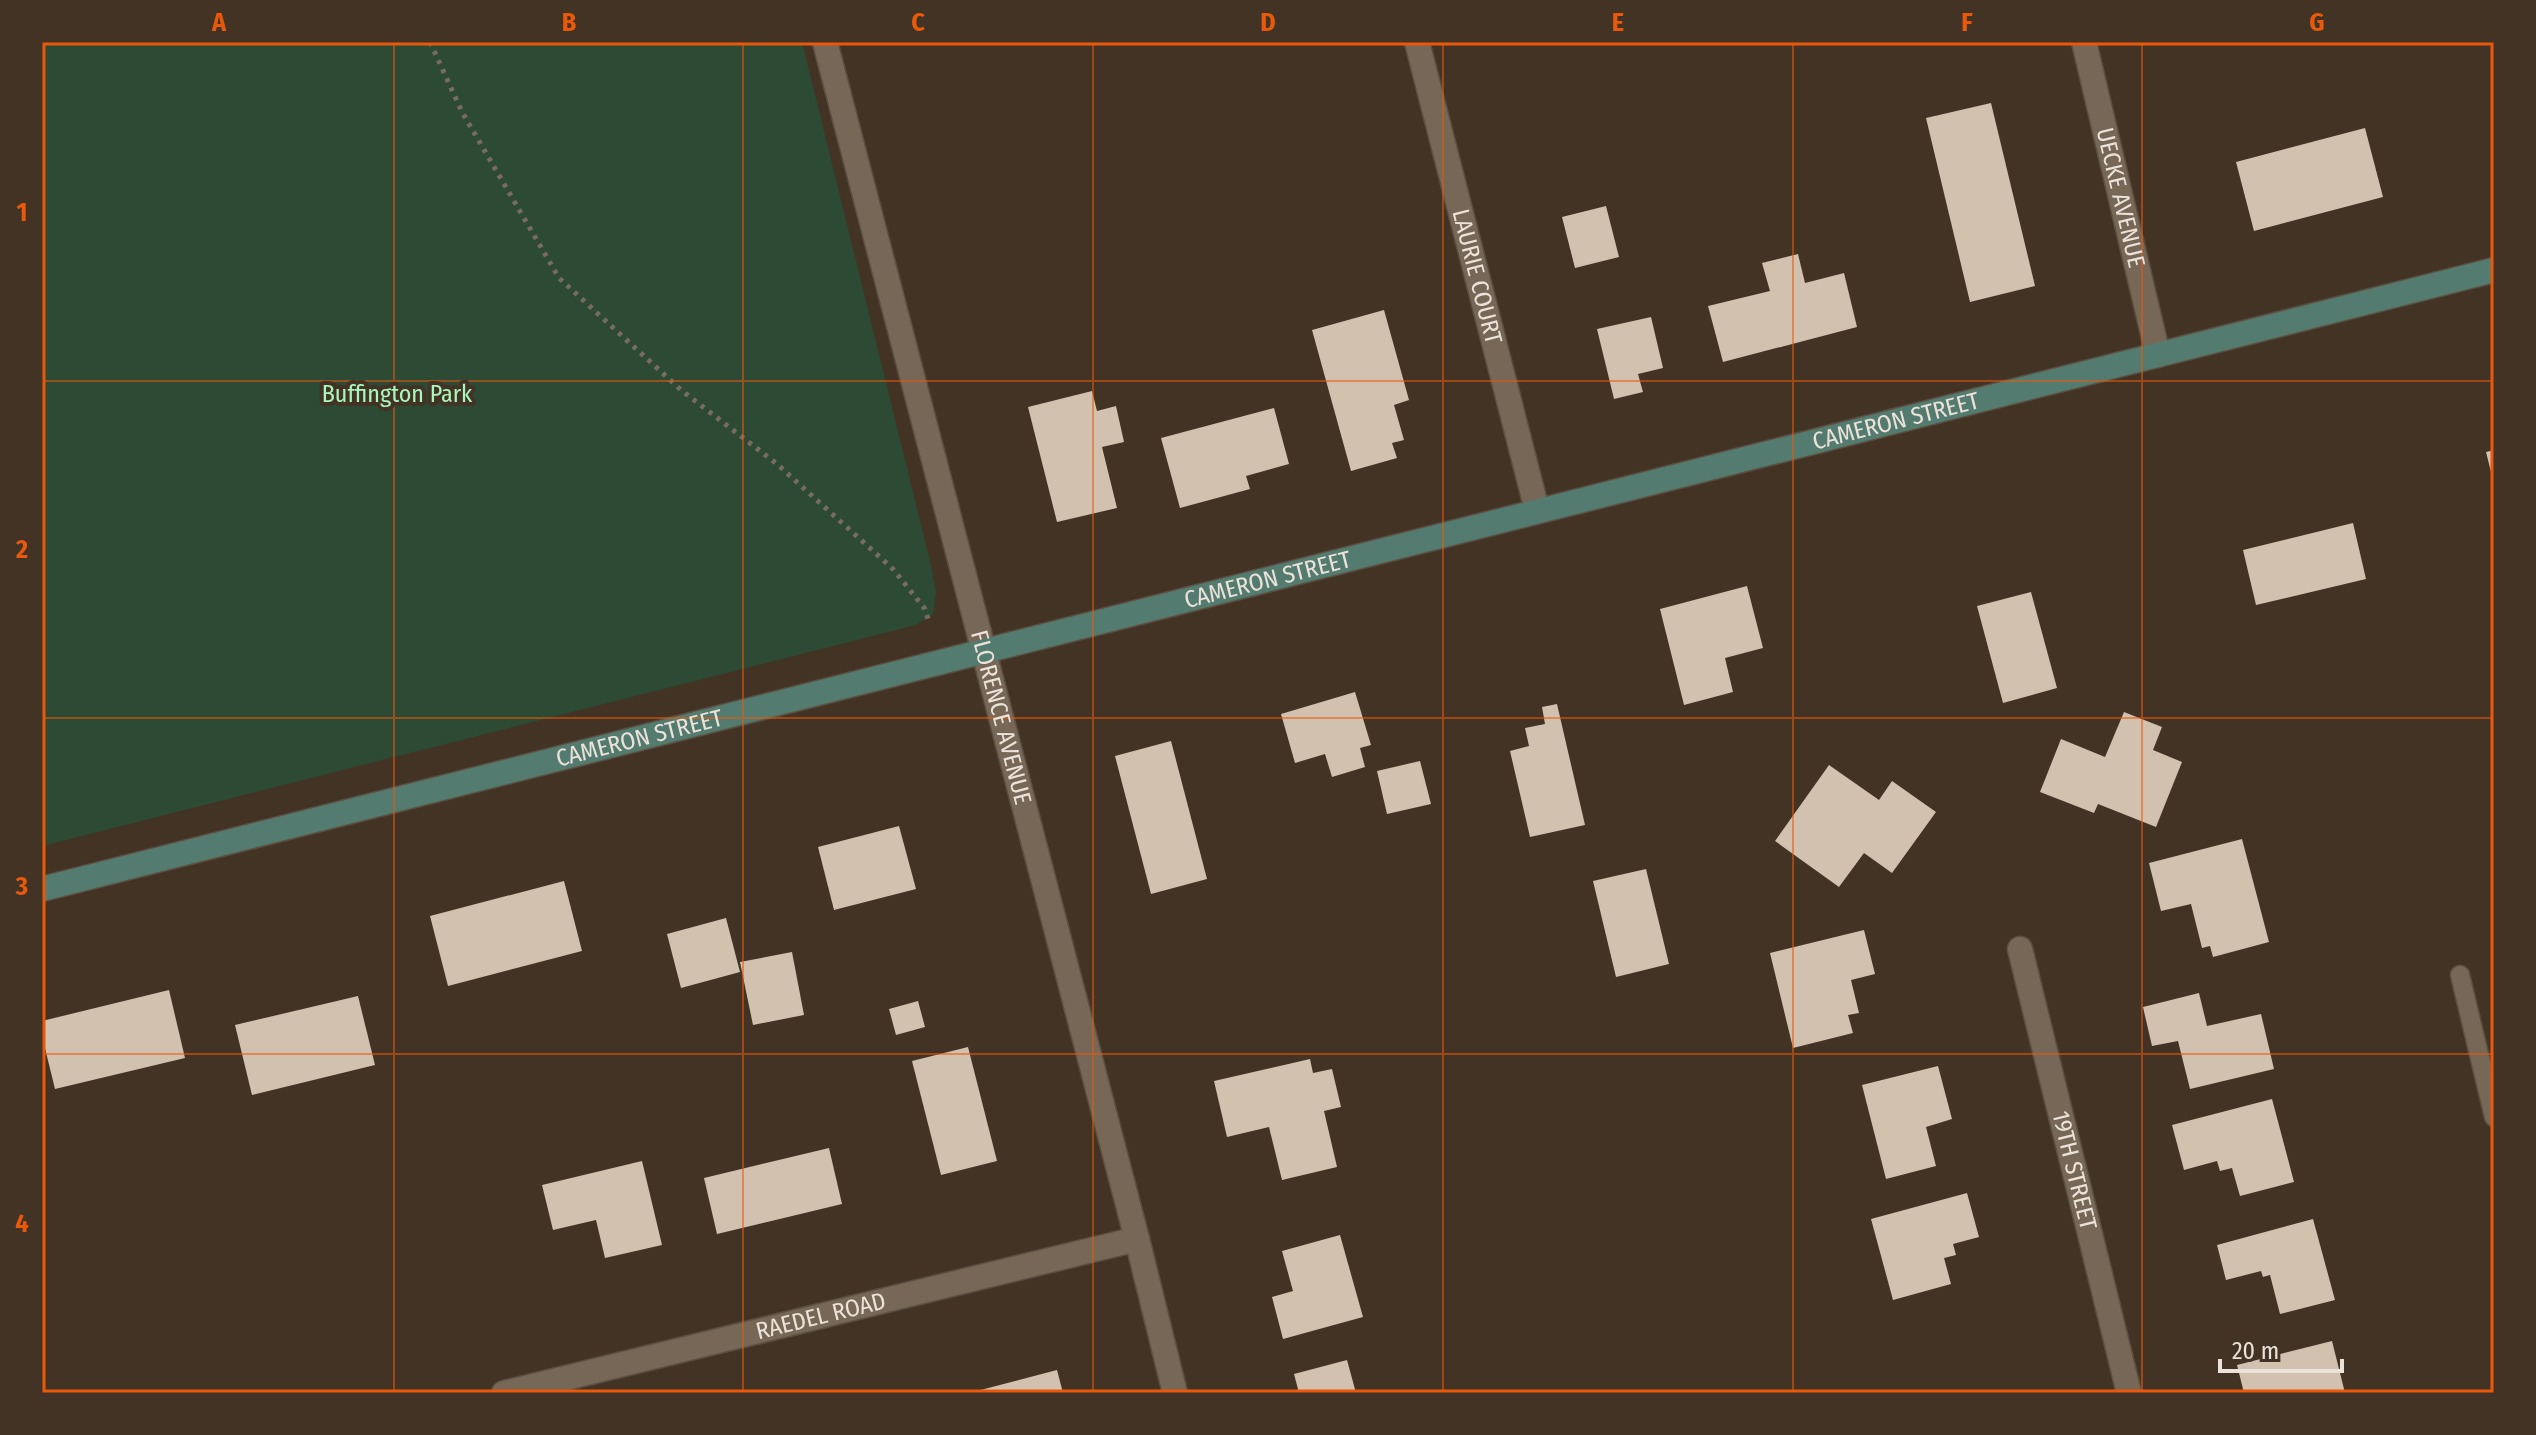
<svg xmlns="http://www.w3.org/2000/svg" width="2536" height="1435" viewBox="0 0 2536 1435" font-family="'Fira Sans Condensed',sans-serif">
  <style>
    .green { fill: #2d4a35 }
    .building { fill: #d2c1af }
    .lines { fill: none; stroke-linecap: round; stroke-linejoin: round }
    .service-casing { stroke: #5b4f42; stroke-width: 21 }
    .minor-casing { stroke: #5b4f42; stroke-width: 27 }
    .secondary-casing { stroke: #5b4f42; stroke-width: 27 }
    .path { stroke: #786b5f; stroke-width: 5; stroke-dasharray: 4 6; stroke-linecap: butt }
    .service { stroke: #776757; stroke-width: 18 }
    .minor { stroke: #776757; stroke-width: 24 }
    .secondary { stroke: #547b6f; stroke-width: 24 }
    .grid { fill: none; stroke: #e8590c; stroke-width: 2; stroke-opacity: 0.55 }
    .labels { text-anchor: middle; dominant-baseline: central; stroke-width: 8; stroke-linejoin: round; paint-order: stroke }
    .street-label { font-size: 24px; fill: #ebe2d9; stroke: #423325 }
    .park-label { font-size: 24px; fill: #a8f7bd; stroke: #423325 }
    .neatline { fill: none; stroke: #e8590c; stroke-width: 3 }
    .grid-label { font-size: 26px; text-anchor: middle; font-weight: bold; fill: #e8590c }
  </style>
  <rect width="100%" height="100%" fill="#423325"/>
  <path class="green" d="M42,42H802L930,561L936,592L933,614L916,625L42,846Z"/>
  <g class="building">
    <path d="M1991,103L2035,286L1970,302L1926,118Z"/>
    <path d="M2365,128L2383,197L2254,231L2236,162Z"/>
    <path d="M1606,206L1619,257L1575,268L1562,217Z"/>
    <path d="M1798,254L1805,283L1844,273L1857,327L1723,362L1708,306L1770,291L1762,263Z"/>
    <path d="M1384,310L1409,400L1394,405L1404,440L1392,443L1397,458L1351,471L1312,330Z"/>
    <path d="M1651,317L1663,368L1638,374L1643,392L1614,399L1597,329Z"/>
    <path d="M1092,391L1097,411L1116,406L1124,442L1102,447L1117,508L1057,522L1028,407Z"/>
    <path d="M1274,408L1289,464L1246,476L1250,489L1180,508L1161,438Z"/>
    <path d="M2494,450V480H2493L2486,452Z"/>
    <path d="M2353,523L2366,579L2256,605L2243,550Z"/>
    <path d="M1747,586L1763,648L1725,658L1733,692L1684,705L1660,609Z"/>
    <path d="M2031,592L2057,688L2003,703L1977,606Z"/>
    <path d="M1355,692L1371,745L1360,748L1365,767L1332,777L1325,754L1295,763L1281,714Z"/>
    <path d="M1557,704L1585,825L1530,837L1510,751L1529,746L1525,728L1545,724L1542,707Z"/>
    <path d="M2124,712L2162,727L2153,750L2182,762L2156,827L2098,804L2094,813L2040,792L2061,739L2105,757Z"/>
    <path d="M1171,741L1207,879L1151,894L1115,756Z"/>
    <path d="M1420,761L1431,804L1387,814L1377,771Z"/>
    <path d="M1829,765L1879,800L1892,781L1936,812L1892,873L1864,853L1839,887L1775,841Z"/>
    <path d="M899,826L916,889L834,910L818,847Z"/>
    <path d="M2242,839L2269,942L2213,957L2210,946L2202,948L2191,904L2161,911L2149,863Z"/>
    <path d="M1646,869L1669,964L1616,977L1593,881Z"/>
    <path d="M564,881L582,951L448,986L430,916Z"/>
    <path d="M726,918L740,972L681,988L667,934Z"/>
    <path d="M1864,930L1875,974L1851,980L1859,1013L1848,1015L1853,1033L1793,1048L1770,953Z"/>
    <path d="M792,952L804,1015L753,1025L740,962Z"/>
    <path d="M169,990L185,1058L55,1089L42,1036V1021Z"/>
    <path d="M2199,993L2207,1026L2261,1014L2274,1069L2190,1089L2178,1041L2152,1046L2143,1007Z"/>
    <path d="M358,996L375,1065L252,1095L235,1025Z"/>
    <path d="M918,1001L925,1027L896,1035L889,1009Z"/>
    <path d="M968,1047L997,1161L941,1175L912,1061Z"/>
    <path d="M1310,1059L1313,1073L1332,1069L1341,1107L1324,1111L1337,1167L1282,1180L1269,1127L1227,1137L1214,1081Z"/>
    <path d="M1938,1066L1952,1119L1926,1127L1936,1166L1886,1179L1862,1085Z"/>
    <path d="M2272,1099L2294,1182L2240,1196L2232,1168L2220,1171L2217,1161L2184,1170L2172,1125Z"/>
    <path d="M829,1148L842,1204L717,1234L704,1178Z"/>
    <path d="M642,1161L662,1245L605,1258L596,1220L553,1230L542,1185Z"/>
    <path d="M1967,1193L1979,1237L1953,1244L1956,1255L1944,1258L1951,1284L1893,1300L1871,1219Z"/>
    <path d="M2313,1219L2335,1300L2280,1314L2270,1275L2263,1277L2261,1271L2226,1280L2217,1245Z"/>
    <path d="M1340,1235L1363,1317L1283,1339L1272,1297L1293,1291L1282,1251Z"/>
    <path d="M2332,1341L2345,1393H2244L2237,1365Z"/>
    <path d="M1347,1360L1356,1393H1299L1294,1374Z"/>
    <path d="M1057,1370L1063,1393H974L973,1392Z"/>
  </g>
  <g class="lines">
    <g class="service-casing">
      <path id="service" d="M2460,975L2494,1117"/>
    </g>
    <g class="minor-casing">
      <g id="minor">
        <path id="s1" d="M825,42L1137,1239L1175,1393"/>
        <path id="s2" d="M1417,42L1537,510"/>
        <path id="s3" d="M2084,42L2158,355"/>
        <path id="s4" d="M2020,949L2129,1393"/>
        <path id="s5" d="M504,1393L1137,1239"/>
      </g>
    </g>
    <g class="secondary-casing">
      <g id="secondary">
        <path id="s6" d="M42,889L2494,270"/>
      </g>
    </g>
    <path class="path" d="M430,42L462,112L559,278L681,390L777,464L893,569L925,609L928,619"/>
    <use href="#service" class="service"/>
    <use href="#minor" class="minor"/>
    <use href="#secondary" class="secondary"/>
  </g>
  <path class="grid" d="M394,42V1393M743,42V1393M1093,42V1393M1443,42V1393M1793,42V1393M2142,42V1393M42,381H2494M42,718H2494M42,1054H2494"/>
  <g class="labels">
    <g class="street-label">
      <text stroke="none"><textPath href="#s3" startOffset="160">UECKE AVENUE</textPath></text>
      <text stroke="none"><textPath href="#s2" startOffset="242">LAURIE COURT</textPath></text>
      <text stroke="none"><textPath href="#s6" startOffset="1912">CAMERON STREET</textPath></text>
      <text stroke="none"><textPath href="#s6" startOffset="1264">CAMERON STREET</textPath></text>
      <text stroke="none"><textPath href="#s1" startOffset="698">FLORENCE AVENUE</textPath></text>
      <text stroke="none"><textPath href="#s6" startOffset="616">CAMERON STREET</textPath></text>
      <text stroke="none"><textPath href="#s4" startOffset="228">19TH STREET</textPath></text>
      <text stroke="none"><textPath href="#s5" startOffset="326">RAEDEL ROAD</textPath></text>
    </g>
    <g class="park-label">
      <text x="397" y="394">Buffington Park</text>
    </g>
  </g>
  <rect width="2536" height="1435" fill="none" stroke="#423325" stroke-width="88"/>
  <path d="M2220 1359v12h122v-12" fill="none" stroke="#ebe2d9" stroke-width="4"/>
  <text x="2232" y="1359" font-size="24" fill="#ebe2d9" stroke="#423325" stroke-width="6" paint-order="stroke">20 m</text>
  <rect x="44" y="44" width="2448" height="1347" class="neatline"/>
  <g class="grid-label">
    <text x="219" y="31">A</text>
    <text x="569" y="31">B</text>
    <text x="918" y="31">C</text>
    <text x="1268" y="31">D</text>
    <text x="1618" y="31">E</text>
    <text x="1967" y="31">F</text>
    <text x="2317" y="31">G</text>
    <text x="22" y="221">1</text>
    <text x="22" y="558">2</text>
    <text x="22" y="895">3</text>
    <text x="22" y="1232">4</text>
  </g>
</svg>
